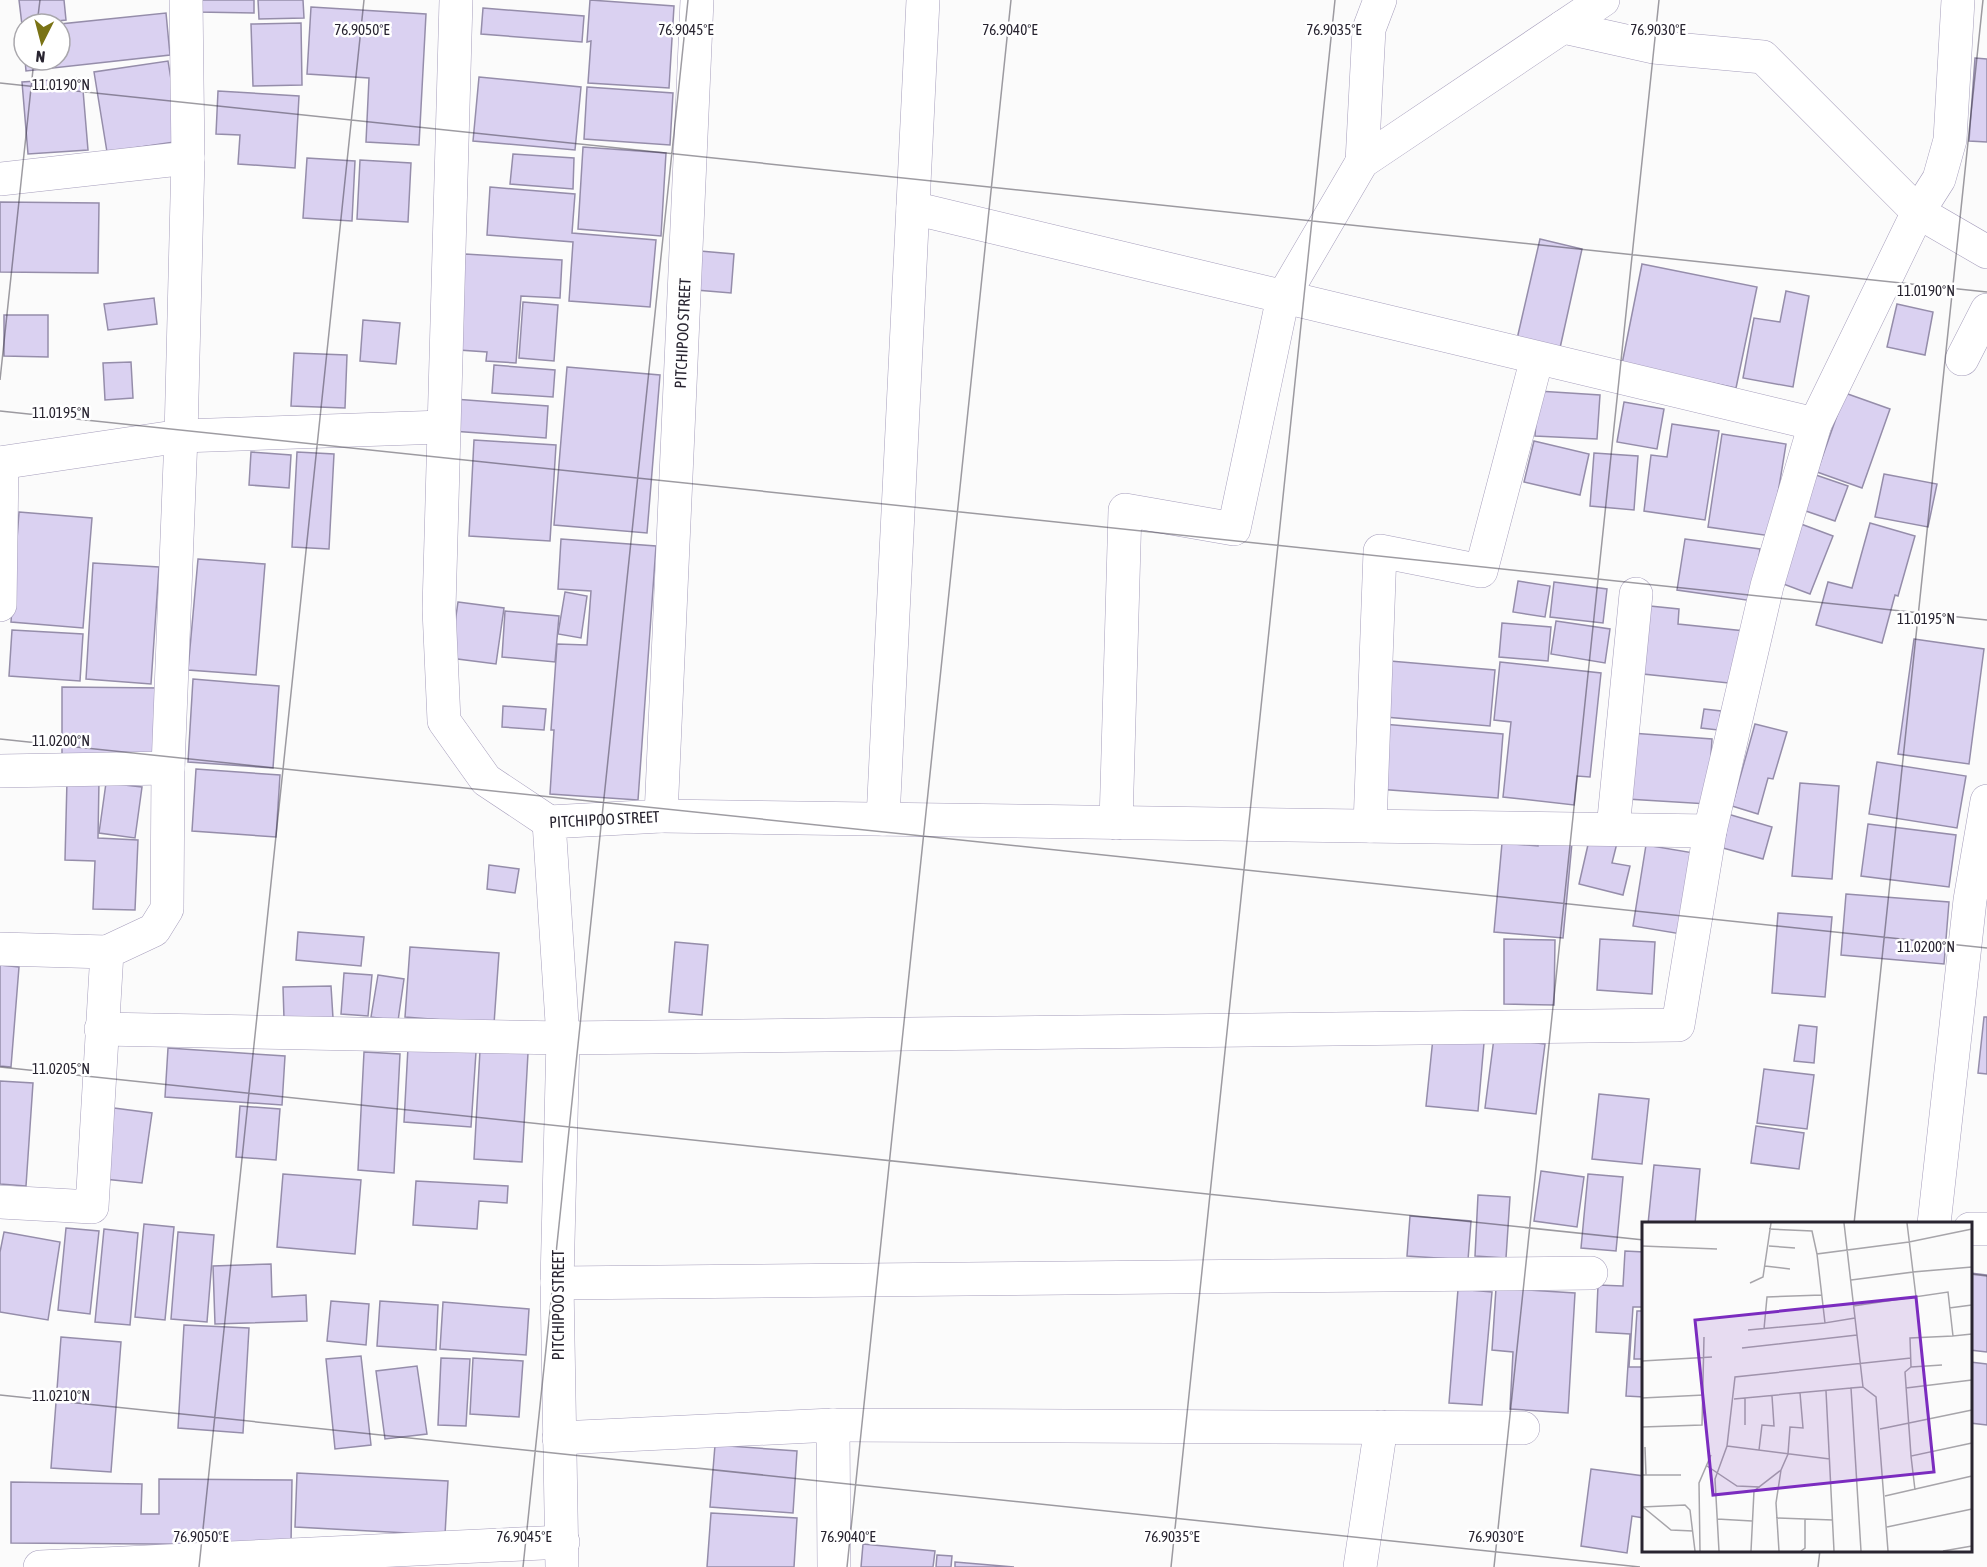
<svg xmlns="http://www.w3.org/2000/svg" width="1987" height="1567" viewBox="0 0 1987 1567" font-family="'Asap Condensed',sans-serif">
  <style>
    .building { fill: #dad1f1; stroke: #958daa; stroke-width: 1.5 }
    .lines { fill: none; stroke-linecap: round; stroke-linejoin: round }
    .street-casing { stroke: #a69ebc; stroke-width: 34 }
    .street { stroke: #fff; stroke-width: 33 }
    .ticks { fill: none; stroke: #282430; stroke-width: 1.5; stroke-opacity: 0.45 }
    .labels { text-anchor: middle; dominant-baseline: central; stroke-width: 5; stroke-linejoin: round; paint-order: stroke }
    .street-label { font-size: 16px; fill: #282430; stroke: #fff }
    .inset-road { fill: none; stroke: #a7a5aa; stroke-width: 1.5 }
    .view { fill: #7b2cbf; fill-opacity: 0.15; stroke: #7b2cbf; stroke-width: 3 }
    .inset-edge { fill: none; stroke: #282430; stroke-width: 3 }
    .ticks-label { font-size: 15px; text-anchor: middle; fill: #282430; stroke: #fff; stroke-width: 5; stroke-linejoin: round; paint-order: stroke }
  </style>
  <rect width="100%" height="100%" fill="#fbfbfb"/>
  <g class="building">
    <path d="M19,0H64L66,20L22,25Z"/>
    <path d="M197,0H254V13L197,12Z"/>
    <path d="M258,0H303L304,18L259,19Z"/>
    <path d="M590,0L674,6L669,88L588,83L591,41L587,42Z"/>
    <path d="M311,7L426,14L419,145L366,142L369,78L307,74Z"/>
    <path d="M483,8L584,16L582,42L481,34Z"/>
    <path d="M166,13L170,55L26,71L25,60H60V24Z"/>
    <path d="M301,23L302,85L253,86L251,24Z"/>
    <path d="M1975,58L1987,59V142L1969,141Z"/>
    <path d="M168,61L181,141L107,152L94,72Z"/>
    <path d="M479,77L581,87L575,150L473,141Z"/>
    <path d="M82,78L88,150L28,154L22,82Z"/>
    <path d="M587,87L673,93L670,145L584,139Z"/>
    <path d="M218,91L299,96L295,168L238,164L240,135L216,134Z"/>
    <path d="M583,147L666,153L661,236L578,229Z"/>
    <path d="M513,154L574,158L573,189L510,184Z"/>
    <path d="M307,158L355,161L352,221L303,218Z"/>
    <path d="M360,160L411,163L408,222L357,219Z"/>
    <path d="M490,187L575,194L572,233L656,240L650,307L569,301L573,242L487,235Z"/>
    <path d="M0,202L99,203L98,273L0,272Z"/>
    <path d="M1540,239L1582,249L1560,348L1517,339Z"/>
    <path d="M700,251L734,254L731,293L696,290Z"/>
    <path d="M465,254L562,260L560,298L521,296L516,363L486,361L487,352L459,350Z"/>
    <path d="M1642,264L1757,287L1736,388L1622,364Z"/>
    <path d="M1786,291L1809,296L1793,387L1743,378L1754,318L1780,322Z"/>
    <path d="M154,298L157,324L108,330L104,304Z"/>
    <path d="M523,302L558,305L554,361L519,358Z"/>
    <path d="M1897,304L1933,312L1925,355L1887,347Z"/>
    <path d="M4,315H48V357L4,356Z"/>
    <path d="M363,320L400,323L396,364L360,361Z"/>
    <path d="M294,353L347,355L345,408L291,406Z"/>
    <path d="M131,362L133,398L105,400L103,363Z"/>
    <path d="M494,365L555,370L553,397L492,393Z"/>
    <path d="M567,367L660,375L647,533L554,525Z"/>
    <path d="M1538,391L1600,395L1597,439L1535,436Z"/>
    <path d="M1845,393L1890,409L1862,488L1817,472Z"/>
    <path d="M454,399L548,406L546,438L452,431Z"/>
    <path d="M1624,402L1664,409L1657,449L1617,442Z"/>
    <path d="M1672,424L1719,431L1705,520L1644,511L1651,455L1667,457Z"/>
    <path d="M1722,434L1786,444L1771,536L1708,527Z"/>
    <path d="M474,440L556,445L550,541L469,536Z"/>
    <path d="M1534,441L1589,454L1580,495L1524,482Z"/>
    <path d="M251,452L291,455L289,488L249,485Z"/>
    <path d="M297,452L334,454L329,549L292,547Z"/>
    <path d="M1594,453L1638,456L1634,510L1590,506Z"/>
    <path d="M1813,474L1848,486L1835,521L1800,509Z"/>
    <path d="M1884,474L1937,484L1928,527L1875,517Z"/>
    <path d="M19,512L92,518L83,628L11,622Z"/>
    <path d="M1870,523L1915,536L1898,596L1895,595L1882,643L1816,625L1828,582L1852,588Z"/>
    <path d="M1801,524L1833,536L1810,594L1778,582Z"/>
    <path d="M561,539L656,546L638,800L550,794L554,730H551L557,644L587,645L591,591L558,589Z"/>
    <path d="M1685,539L1760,549L1753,601L1677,590Z"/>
    <path d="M198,559L265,564L256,675L188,670Z"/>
    <path d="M93,563L159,567L151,684L86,679Z"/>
    <path d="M1518,581L1550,586L1545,617L1513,612Z"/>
    <path d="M1554,582L1607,589L1603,623L1550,617Z"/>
    <path d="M565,592L587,596L581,638L558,634Z"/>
    <path d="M458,602L504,608L496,664L450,658Z"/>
    <path d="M1650,606L1679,609L1678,624L1745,631L1738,684L1643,674Z"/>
    <path d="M505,611L559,616L555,662L502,657Z"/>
    <path d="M1556,621L1610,629L1605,663L1551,654Z"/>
    <path d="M1502,623L1551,627L1548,661L1499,657Z"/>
    <path d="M12,630L83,634L80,681L9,676Z"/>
    <path d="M1914,639L1984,649L1969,764L1898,754Z"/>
    <path d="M1390,661L1495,670L1490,726L1385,717Z"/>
    <path d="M1500,662L1601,673L1590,777L1577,776L1574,805L1503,797L1511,722L1494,720Z"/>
    <path d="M193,679L279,686L273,768L188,762Z"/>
    <path d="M62,687L160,688L159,756L62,755Z"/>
    <path d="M503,706L546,709L544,730L502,727Z"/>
    <path d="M1704,709L1721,711L1718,730L1701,728Z"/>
    <path d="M1382,724L1503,734L1498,798L1377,789Z"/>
    <path d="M1755,724L1787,732L1773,779L1768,778L1758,814L1732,806Z"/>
    <path d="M1631,733L1712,739L1708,804L1627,799Z"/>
    <path d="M1877,762L1966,776L1957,828L1869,814Z"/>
    <path d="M196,769L280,775L276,837L192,831Z"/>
    <path d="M67,780H99L98,838L138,840L135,910L93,909L95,861L65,860Z"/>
    <path d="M106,783L142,787L135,838L99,833Z"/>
    <path d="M1800,783L1839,786L1832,879L1792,876Z"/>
    <path d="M1721,812L1772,827L1763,859L1712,845Z"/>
    <path d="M1868,824L1956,835L1949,887L1861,876Z"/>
    <path d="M1590,836L1617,843L1612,863L1630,866L1623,895L1579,884Z"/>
    <path d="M1538,840L1572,843L1563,938L1494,932L1502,843L1538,846Z"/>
    <path d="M1646,845L1694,853L1681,934L1633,926Z"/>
    <path d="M489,865L519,869L515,893L487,889Z"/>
    <path d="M1846,894L1949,902L1944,964L1841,955Z"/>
    <path d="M1778,913L1832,917L1825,997L1772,993Z"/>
    <path d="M298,932L364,937L361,966L296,960Z"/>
    <path d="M1504,939L1555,940L1554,1005L1504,1004Z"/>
    <path d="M1600,939L1655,942L1652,994L1597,990Z"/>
    <path d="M675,942L708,945L702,1015L669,1012Z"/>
    <path d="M410,947L499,953L494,1024L405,1017Z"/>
    <path d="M0,965L19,967L11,1067L0,1066Z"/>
    <path d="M344,973L372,975L368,1016L341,1014Z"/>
    <path d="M378,975L404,979L398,1021L371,1017Z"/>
    <path d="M331,986L333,1018L284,1019L283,987Z"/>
    <path d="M1984,1017H1987V1074L1978,1073Z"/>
    <path d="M1799,1025L1817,1027L1814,1063L1794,1061Z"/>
    <path d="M1433,1038L1484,1043L1478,1111L1426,1106Z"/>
    <path d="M1494,1038L1545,1044L1536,1114L1485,1108Z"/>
    <path d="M408,1047L476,1052L471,1127L404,1122Z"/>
    <path d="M168,1048L285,1056L282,1105L165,1097Z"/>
    <path d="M480,1050L528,1053L522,1162L474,1159Z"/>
    <path d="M364,1052L400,1054L394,1173L358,1170Z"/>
    <path d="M1764,1069L1814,1075L1807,1129L1757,1123Z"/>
    <path d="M0,1081L33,1083L26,1186L0,1184Z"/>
    <path d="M1599,1094L1649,1099L1642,1164L1592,1159Z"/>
    <path d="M240,1106L280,1109L276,1160L236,1157Z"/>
    <path d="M114,1108L152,1113L142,1183L104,1179Z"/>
    <path d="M1756,1126L1804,1133L1799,1169L1751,1163Z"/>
    <path d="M1654,1165L1700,1169L1695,1224H1648Z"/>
    <path d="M1541,1171L1584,1177L1577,1227L1534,1221Z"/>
    <path d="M283,1174L361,1180L355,1254L277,1247Z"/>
    <path d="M1588,1174L1623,1177L1616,1251L1581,1248Z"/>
    <path d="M416,1181L508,1186L507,1203L479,1201L477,1229L413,1225Z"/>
    <path d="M1478,1195L1510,1197L1506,1258L1475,1256Z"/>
    <path d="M1410,1216L1471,1221L1468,1260L1407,1256Z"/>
    <path d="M144,1224L174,1227L165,1320L135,1317Z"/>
    <path d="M66,1228L99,1231L90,1314L58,1310Z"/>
    <path d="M104,1229L138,1233L130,1325L95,1322Z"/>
    <path d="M4,1232L60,1242L48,1320L0,1312V1252Z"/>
    <path d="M178,1232L214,1235L207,1322L171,1319Z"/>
    <path d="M1625,1251L1644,1252V1307H1633L1629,1367H1644V1397L1626,1396L1630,1334L1596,1332L1598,1285L1623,1286Z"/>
    <path d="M271,1264L272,1297L306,1295L307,1321L215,1324L213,1266Z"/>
    <path d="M1970,1273L1987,1275V1352L1970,1350Z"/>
    <path d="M1496,1288L1575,1293L1568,1413L1510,1409L1513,1352L1492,1350Z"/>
    <path d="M1458,1289L1492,1292L1482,1405L1449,1403Z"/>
    <path d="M331,1301L369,1304L366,1345L327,1341Z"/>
    <path d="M380,1301L438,1305L436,1350L377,1346Z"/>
    <path d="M443,1302L529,1309L526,1355L440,1349Z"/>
    <path d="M1637,1311H1644V1359H1634Z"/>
    <path d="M184,1325L249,1328L243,1433L178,1428Z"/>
    <path d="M61,1337L121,1342L111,1472L51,1468Z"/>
    <path d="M361,1356L371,1445L335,1449L326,1359Z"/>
    <path d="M441,1358L470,1359L466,1426L438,1425Z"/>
    <path d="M473,1358L523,1361L519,1417L470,1414Z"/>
    <path d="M1970,1362L1987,1364V1425L1970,1423Z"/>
    <path d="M417,1366L427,1434L385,1439L376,1371Z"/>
    <path d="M715,1445L797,1451L793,1513L710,1507Z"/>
    <path d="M1591,1469L1644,1476V1518L1632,1516L1627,1553L1581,1546Z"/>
    <path d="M297,1473L448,1481L445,1535L295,1527Z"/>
    <path d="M159,1479L292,1480L291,1545L11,1543V1482L142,1484L141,1514H159Z"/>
    <path d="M711,1513L797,1518L794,1567H707Z"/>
    <path d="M863,1544L935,1551L933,1567H861Z"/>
    <path d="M937,1555L952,1556L951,1567H936Z"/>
    <path d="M955,1562L1014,1567H955Z"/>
  </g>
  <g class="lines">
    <g class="street-casing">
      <g id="street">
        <path d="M456,0L439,609L444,721L486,780L549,822"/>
        <path d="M1563,27L1653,47L1763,57L1918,212L1987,252"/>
        <path d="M1362,162L1369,29L1380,0"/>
        <path d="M0,179L188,158L186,0"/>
        <path d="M913,208L1815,424"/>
        <path d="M1962,359L1987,310"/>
        <path d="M0,463L181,436L443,427"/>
        <path d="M0,605L2,463"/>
        <path d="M0,771L168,768"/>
        <path d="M661,816L1710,831"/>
        <path d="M883,819L923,0"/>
        <path d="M1116,823L1125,510L1234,529L1283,297L1362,162L1603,0"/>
        <path d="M1370,826L1380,551L1481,571L1537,358"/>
        <path d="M1613,829L1636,594"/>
        <path d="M0,949L107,952"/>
        <path d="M101,1029L563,1038L1678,1025L1710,831L1767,586L1815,424L1918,212L1939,179L1950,140L1958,0"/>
        <path d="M0,1202L92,1207L107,952L154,930L167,909L168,768L181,436L188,158"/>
        <path d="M1934,1224L1970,900L1987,801"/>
        <path d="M1970,1229H1987"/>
        <path d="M557,1283L1591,1273"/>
        <path d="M833,1425L1523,1428"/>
        <path d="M559,1438L833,1425L834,1567"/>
        <path d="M40,1567L563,1542"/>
        <path id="s1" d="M562,1567L557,1283L563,1038L549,822L661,816L697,0"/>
        <path d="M1360,1567L1381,1427"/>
      </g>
    </g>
    <use href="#street" class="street"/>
  </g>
  <path class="ticks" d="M37,24L40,0M0,83L1987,292M0,380L34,60M0,411L1987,620M0,739L1987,948M0,1067L1644,1240M1854,1224L1983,0M1970,1274L1987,1276M0,1395L1640,1567M199,1567L364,0M523,1567L688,0M847,1567L1011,0M1171,1567L1335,0M1494,1567L1659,0M1818,1567L1820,1550"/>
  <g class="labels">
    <g class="street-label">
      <text stroke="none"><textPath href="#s1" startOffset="1341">PITCHIPOO STREET</textPath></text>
      <text stroke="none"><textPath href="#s1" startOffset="801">PITCHIPOO STREET</textPath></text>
      <text transform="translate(558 1305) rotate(-90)">PITCHIPOO STREET</text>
    </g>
  </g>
  <g transform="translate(1642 1222)">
    <rect width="330" height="330" fill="#fbfbfb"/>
    <path class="inset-road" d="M202,1L221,165L209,166L219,329M127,7L170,9L175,32M0,24L75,27M127,24L153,26M123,44L148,47M209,58L271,50L265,1M108,61L121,55L129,1M274,75L271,50L330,45M211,84L306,70L311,114L330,112M307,86L330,83M213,96L183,101L175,32L267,20L330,7M122,107L125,75L180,73M106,108L183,101M100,126L215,113M0,139L70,135M269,145L300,143M221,165L234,175L246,329M264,166L330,158M184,169L192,329M0,176L62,173M103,176V203M92,177L209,166M285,177L286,198M0,205L60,203L62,115M238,207L330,188M85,224L188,237M3,225L4,253M117,228L120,203L132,204L130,174M269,234L263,150L269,145L268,116L311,114M65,244L95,264L118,265M0,253H39M273,268L269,234L330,221M243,274L330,254M0,285L43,283L48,288L53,329M1,285L29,308L51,309M134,296L191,298M75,297L110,299M245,305L330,287M58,329L57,261L69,233M77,329L73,257L85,224L93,155L269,136M109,329L112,269L139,248L146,232L148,205L161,206L158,171M137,329L134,281L139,248M159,329L163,326V297M301,329L330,324"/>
    <path class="view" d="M274,75L292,250L71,273L53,98Z"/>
    <rect width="330" height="330" class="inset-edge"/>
  </g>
  <g class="ticks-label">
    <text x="362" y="35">76.9050°E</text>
    <text x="686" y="35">76.9045°E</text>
    <text x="1010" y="35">76.9040°E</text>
    <text x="1334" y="35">76.9035°E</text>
    <text x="1658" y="35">76.9030°E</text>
    <text x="61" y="90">11.0190°N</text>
    <text x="1926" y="296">11.0190°N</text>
    <text x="61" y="418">11.0195°N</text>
    <text x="1926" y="624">11.0195°N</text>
    <text x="61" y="746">11.0200°N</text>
    <text x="1926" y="952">11.0200°N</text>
    <text x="61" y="1074">11.0205°N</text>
    <text x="61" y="1401">11.0210°N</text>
    <text x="201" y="1542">76.9050°E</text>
    <text x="524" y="1542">76.9045°E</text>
    <text x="848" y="1542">76.9040°E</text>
    <text x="1172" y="1542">76.9035°E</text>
    <text x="1496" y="1542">76.9030°E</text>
  </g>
  <g transform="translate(42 42) rotate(186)"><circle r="28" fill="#ffffff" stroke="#a9a7ac" stroke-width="1.5"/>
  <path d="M0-4.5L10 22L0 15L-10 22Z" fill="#7a7315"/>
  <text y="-9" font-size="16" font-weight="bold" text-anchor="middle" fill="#282430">N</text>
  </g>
</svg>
